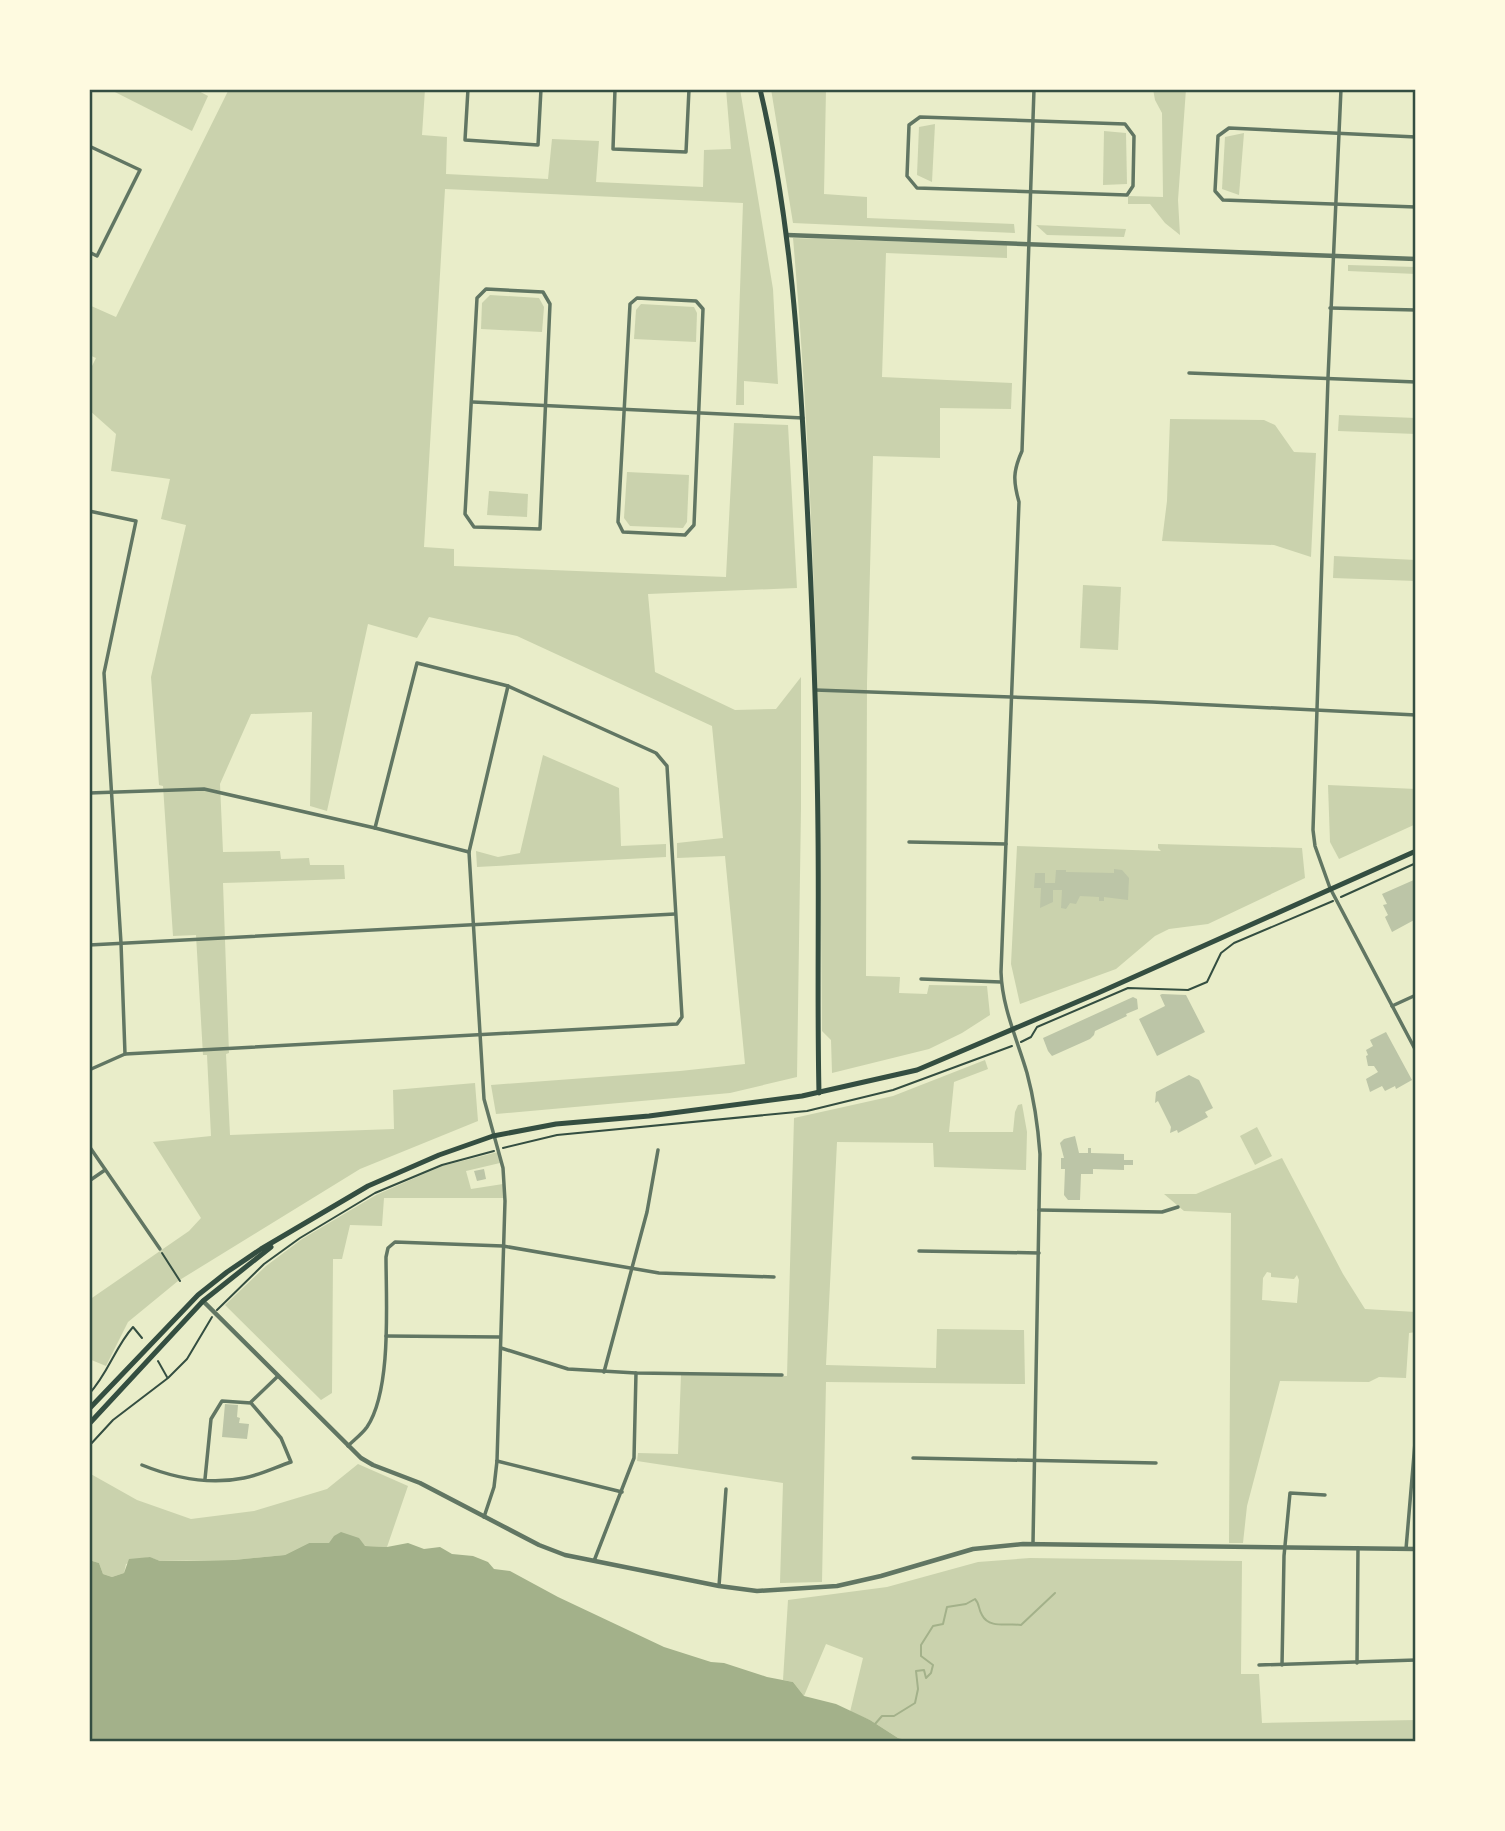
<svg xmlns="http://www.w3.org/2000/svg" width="1505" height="1831" viewBox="0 0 1505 1831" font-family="Arial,sans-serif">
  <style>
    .green { fill: #cad2ad; fill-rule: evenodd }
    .water { fill: #a3b18a }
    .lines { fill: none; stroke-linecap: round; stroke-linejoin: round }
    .stream { stroke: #a3b18a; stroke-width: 2 }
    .building { fill: #bcc5a7 }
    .path { stroke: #344e41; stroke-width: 2 }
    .minor { stroke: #617663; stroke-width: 3.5 }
    .tertiary { stroke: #617663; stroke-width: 4.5 }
    .secondary { stroke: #344e41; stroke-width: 5 }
    .neatline { fill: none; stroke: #344e41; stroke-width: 2.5 }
  </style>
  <rect width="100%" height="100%" fill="#e9edc9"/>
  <g class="green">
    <path d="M109,89H195L208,96L192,131Z"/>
    <path d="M229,89H425L422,135L447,137L446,174L548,179L552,139L599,141L596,182L703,187L704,150L731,149L726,89H740L773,289L778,384L744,381V405H736L743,203L445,189L424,547L454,549V566L726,577L734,423L788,425L797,588L648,594L655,672L735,710L776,709L801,677V808L797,1077L730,1093L496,1114L491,1085L680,1071L745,1064L725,856L677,858V843L723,838L712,726L517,636L429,617L417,638L368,624L327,811L310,806L312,712L251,714L220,784L223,852L280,851L281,859L309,858L310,865H344L345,879L223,883L229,1053L226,1054L230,1135L394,1129L393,1090L475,1083L478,1121L360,1169L178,1281L128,1322L106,1366L89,1359V1300L189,1231L201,1218L153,1142L211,1136L207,1055H203L196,935L173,936L163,786L159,785L151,677L186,525L161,519L170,479L111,471L116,434L89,410V372L96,358L89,355V305L116,317Z"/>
    <path d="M771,89H826L824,194L867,197V218L1014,224L1015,233L793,223Z"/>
    <path d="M1153,89H1186L1178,200L1180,235L1165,223L1150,204H1128V196L1163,197L1162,113L1155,100Z"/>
    <path d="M935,124L932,182L917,175L919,127Z"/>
    <path d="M1104,131L1126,133L1127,184L1103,185Z"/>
    <path d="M1244,133L1239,195L1222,189L1225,137Z"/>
    <path d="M1036,225L1126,229L1124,237L1047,235Z"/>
    <path d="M793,238L1007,245V258L886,253L882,377L1012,383L1011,409L940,408V458L873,456L867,683L866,976L900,977L899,993L927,994L929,985L987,986L990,1015L962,1033L929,1049L832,1073L831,1040L822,1031C820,767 816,502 793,238Z"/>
    <path d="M1348,265L1416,267V274L1348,271Z"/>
    <path d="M490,295L539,298L544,307L542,332L481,329L482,303Z"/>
    <path d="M641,304L694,307L697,313L696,342L634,339L636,310Z"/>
    <path d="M1339,415L1416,418V434L1338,431Z"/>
    <path d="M1170,419L1264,420L1275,425L1294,452L1316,453L1311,557L1274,545L1162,541L1167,501Z"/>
    <path d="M627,472L689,475L687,522L683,528L630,526L624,518Z"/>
    <path d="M489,491L528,494L527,517L487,515Z"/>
    <path d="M1334,556L1416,560V581L1333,578Z"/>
    <path d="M1083,585L1121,587L1118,650L1080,648Z"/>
    <path d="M543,755L619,788L621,846L666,844V857L477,867L476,851L498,857L520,853Z"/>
    <path d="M1328,785L1416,789V824L1339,859L1330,842Z"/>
    <path d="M1158,844L1302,848L1305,878L1208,924L1169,929L1155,936L1116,969L1020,1004L1011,964L1017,846L1161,851L1158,848Z"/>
    <path d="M985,1060L988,1069L954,1082L949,1132H1013L1015,1112L1018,1105L1022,1104L1027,1132L1026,1170L934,1167L933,1143L837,1142L826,1365L936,1368L937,1329L1024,1330L1025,1384L826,1382L822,1582L780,1583L783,1483L637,1461L638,1453L678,1454L681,1375L787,1376L794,1118L893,1096Z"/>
    <path d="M1257,1127L1272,1156L1255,1165L1240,1136Z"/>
    <path d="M498,1152L500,1163L466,1171L471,1189L503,1184L504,1198H384L382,1226L350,1225L342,1259H333L332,1393L321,1400L225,1305L266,1266L302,1239L376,1195L442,1166Z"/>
    <path d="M1282,1158L1343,1274L1365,1309L1416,1312V1332L1409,1333L1406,1378L1379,1377L1369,1382L1280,1381L1247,1506L1243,1543H1229L1231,1213L1184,1211L1164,1194H1196ZM1267,1272L1271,1273V1277L1294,1279L1297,1275L1299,1280L1297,1303L1262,1300L1263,1278Z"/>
    <path d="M358,1464L408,1486L387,1547L309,1543L285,1555L234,1560L160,1561L149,1557L126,1564L124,1573L112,1577L103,1574L99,1563L89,1560V1473L137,1500L191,1519L254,1511L327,1489Z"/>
    <path d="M1030,1558L1242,1561L1241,1674H1259L1262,1723L1416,1720V1742H917L898,1738L870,1720L850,1712L863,1658L826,1644L804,1696L793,1682L783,1680L788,1600L887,1587L978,1562Z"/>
  </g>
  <path class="water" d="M341,1532L359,1538L365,1546L387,1547L408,1543L424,1549L440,1547L452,1554L473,1556L488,1562L494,1569L510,1571L558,1597L664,1647L711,1662L724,1663L767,1677L793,1682L804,1696L836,1704L870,1720L898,1738L916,1742H89V1560L99,1563L103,1574L112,1577L124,1573L129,1559L150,1557L160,1561H187L234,1560L285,1555L309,1543H329L334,1536Z"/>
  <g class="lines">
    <path class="stream" d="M875,1724L882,1716H894L915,1703L918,1689L916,1671L924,1670L926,1678L931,1673L933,1665L921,1656V1645L933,1626L943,1624L947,1607L966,1604L975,1599C980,1604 978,1609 982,1615C989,1629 1008,1623 1021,1625L1055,1593"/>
  </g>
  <g class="building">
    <path d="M1114,869L1122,870L1129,878L1128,900L1104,897V901H1099V897L1080,896L1076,904L1070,903L1066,909L1061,908L1062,890H1053V902L1040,908L1041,888H1034L1035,873H1045V883H1055L1056,870H1066V872L1114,873Z"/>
    <path d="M1416,879V919L1392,932L1385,917L1388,915L1383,905L1387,904L1382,894Z"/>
    <path d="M1162,994L1186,995L1205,1032L1157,1056L1139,1019L1165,1006L1160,995Z"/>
    <path d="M1133,997L1137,999L1138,1009L1126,1014L1127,1016L1095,1031L1094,1035L1090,1039L1052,1056L1048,1051L1043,1038Z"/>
    <path d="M1386,1032L1412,1080L1396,1089L1395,1086L1385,1091L1382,1086L1370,1092L1366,1079L1378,1072L1374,1066H1368L1366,1056L1368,1055L1366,1050L1373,1046L1370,1040Z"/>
    <path d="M1189,1075L1199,1080L1213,1108L1205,1112L1208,1117L1178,1133L1177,1130L1170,1133L1171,1127L1158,1101L1155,1103L1156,1092Z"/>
    <path d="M1075,1136L1079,1153H1088V1148H1091V1153L1124,1154V1160H1133V1165H1124V1170L1093,1169V1174H1081L1080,1200H1068L1064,1195L1065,1169H1061V1158H1064L1060,1143L1064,1139Z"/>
    <path d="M484,1169L486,1179L477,1181L474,1171Z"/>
    <path d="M225,1404L238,1405L237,1417L240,1418L239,1423L249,1424L247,1439L222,1437Z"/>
  </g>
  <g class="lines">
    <g class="path">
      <path d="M1341,897L1416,863"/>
      <path d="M1021,1042L1031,1037L1037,1027L1128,988L1188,990L1207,982L1221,953L1234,943L1333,901"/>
      <path d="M503,1148L557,1135L807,1111L893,1090L1012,1046"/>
      <path d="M162,1253L180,1281"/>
      <path d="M217,1310L264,1264L300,1238L375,1193L442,1165L494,1151"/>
      <path d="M158,1361L167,1377"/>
      <path d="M89,1394C108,1374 115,1347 133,1327L142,1338"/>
      <path d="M89,1446L113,1420L168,1378L187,1359L212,1317"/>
    </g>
    <g class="minor">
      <path d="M468,89L465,140L538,145L541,89"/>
      <path d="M615,89L613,149L686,152L689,89"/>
      <path d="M1341,89L1328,378L1313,830L1315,846L1330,888L1416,1051"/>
      <path d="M920,117L1125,124L1134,136L1133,186L1127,195L917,188L907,176L909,125Z"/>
      <path d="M1416,137L1229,128L1218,136L1215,191L1223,200L1416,207"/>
      <path d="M89,146L140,170L97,256L89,252"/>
      <path d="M486,289L543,292L550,304L540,529L474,527L465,514L477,298Z"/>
      <path d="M637,298L696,301L703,309L694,525L685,535L623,532L618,522L630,304Z"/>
      <path d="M1330,308L1416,310"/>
      <path d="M1189,373L1416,382"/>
      <path d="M473,402L803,418"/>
      <path d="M89,511L136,521L104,673L121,943L125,1054"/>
      <path d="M815,690L1152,702L1416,715"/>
      <path d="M89,793L204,789L375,828L469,852"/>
      <path d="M909,842L1006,844"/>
      <path d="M89,945L675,914"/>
      <path d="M921,979L1001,982"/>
      <path d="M1392,1006L1416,995"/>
      <path d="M89,1070L125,1054L677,1024L682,1017L667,766L656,753L508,686L417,663L375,828"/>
      <path d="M89,1146L160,1249"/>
      <path d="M89,1181L105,1170"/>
      <path d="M1039,1210L1162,1212L1178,1207"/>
      <path d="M919,1251L1039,1253"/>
      <path d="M386,1336L500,1337"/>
      <path d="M501,1348L568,1369L636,1373L782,1375"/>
      <path d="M604,1372L647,1212L658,1150"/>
      <path d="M251,1402L277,1377"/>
      <path d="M348,1446C354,1440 362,1434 367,1427C392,1390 386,1301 386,1257L388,1248L395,1242L503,1246L659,1273L774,1277"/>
      <path d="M913,1458L1156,1463"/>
      <path d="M497,1461L622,1492"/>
      <path d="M142,1465C174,1478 210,1485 244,1478C260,1475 276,1467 291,1462L281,1438L251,1403L222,1401L211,1419L205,1479"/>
      <path d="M484,1517L494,1487L497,1461L505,1201L503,1168L484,1099L469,852L508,686"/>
      <path d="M1033,1543L1040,1154C1038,1127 1034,1099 1027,1073C1017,1039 1002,1007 1001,972L1019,502C1013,481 1013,471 1022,451L1034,89"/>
      <path d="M1406,1549L1416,1431"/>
      <path d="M594,1561L634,1458L636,1373"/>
      <path d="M719,1586L726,1489"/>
      <path d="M1357,1663L1358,1548"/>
      <path d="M1259,1665L1416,1660"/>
      <path d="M1282,1665L1284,1556L1290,1493L1325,1495"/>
    </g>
    <g class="tertiary">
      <path d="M787,235L1416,259"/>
      <path d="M203,1301L361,1458L373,1465L420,1483L539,1545L565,1555L719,1586L757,1591L837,1586L881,1576L973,1549L1023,1544L1416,1549"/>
    </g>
    <g class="secondary">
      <path d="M760,89C791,219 799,351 806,483C812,600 817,716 818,833C819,919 817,1006 819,1093"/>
      <path d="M89,1409L198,1295L227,1272L261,1249L368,1186L439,1155L493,1136L556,1124L649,1116L802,1096L917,1070L1098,993L1416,851"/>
      <path d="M89,1424L203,1301L271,1247"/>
    </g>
  </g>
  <rect width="1505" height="1831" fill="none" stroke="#fefae0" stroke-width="182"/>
  <rect x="91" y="91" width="1323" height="1649" class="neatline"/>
</svg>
